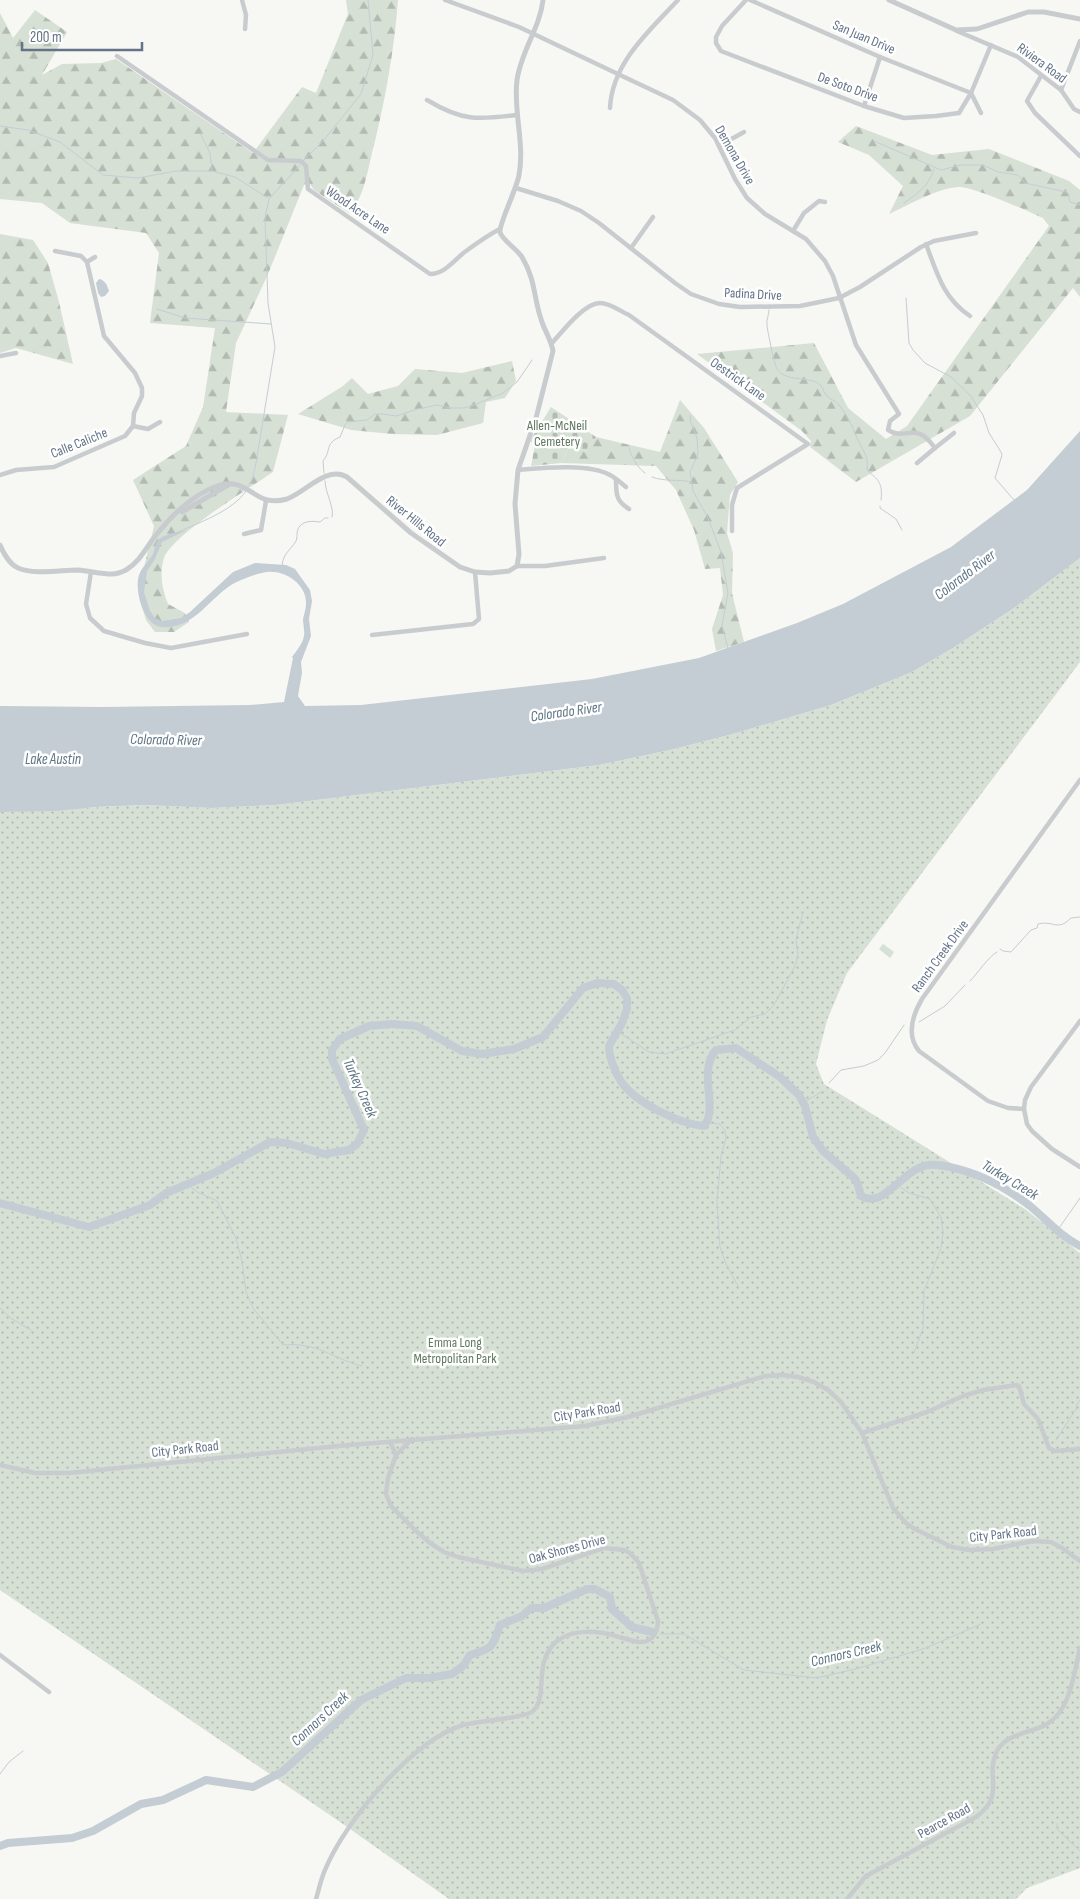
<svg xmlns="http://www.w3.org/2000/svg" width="1080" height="1899" viewBox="0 0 1080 1899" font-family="'Sofia Sans Condensed',sans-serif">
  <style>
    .grass { fill: #d7e0d4 }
    .forest { fill: url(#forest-firs) }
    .cemetery { fill: url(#cemetery-stones) }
    .park { fill: url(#park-dots) }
    .water { fill: #c4cdd4 }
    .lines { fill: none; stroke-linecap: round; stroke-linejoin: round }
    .stream { stroke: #c4cdd4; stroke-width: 1 }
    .river { stroke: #c4cdd4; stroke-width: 8 }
    .minor { stroke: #c9cccf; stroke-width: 4.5 }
    .tertiary { stroke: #c9cccf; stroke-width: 5 }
    .labels { text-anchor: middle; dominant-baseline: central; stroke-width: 5; stroke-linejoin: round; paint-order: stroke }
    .street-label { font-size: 14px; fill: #637388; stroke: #fff }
    .park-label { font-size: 14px; fill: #60795f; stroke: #fff }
    .water-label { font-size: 15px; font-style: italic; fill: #5f7584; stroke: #fff }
  </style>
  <defs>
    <pattern id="forest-firs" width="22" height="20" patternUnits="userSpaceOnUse" patternTransform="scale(1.25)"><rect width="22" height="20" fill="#d7e0d4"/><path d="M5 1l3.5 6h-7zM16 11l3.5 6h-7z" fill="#b2bab2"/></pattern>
    <pattern id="cemetery-stones" width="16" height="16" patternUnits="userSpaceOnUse" patternTransform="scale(1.25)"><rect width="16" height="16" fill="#d7e0d4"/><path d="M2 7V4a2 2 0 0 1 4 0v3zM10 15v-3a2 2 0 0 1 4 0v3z" fill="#b2bab2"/></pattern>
    <pattern id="park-dots" width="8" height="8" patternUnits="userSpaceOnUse" patternTransform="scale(1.25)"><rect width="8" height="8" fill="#d7e0d4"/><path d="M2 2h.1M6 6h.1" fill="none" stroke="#b2bab2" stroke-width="1.8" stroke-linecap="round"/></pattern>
  </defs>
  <rect width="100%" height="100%" fill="#f7f7f3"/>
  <path class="grass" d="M883,944L894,952L890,958L879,949Z"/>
  <g class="forest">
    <path d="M346,0H398C394,52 385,102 372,153C367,173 364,198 349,213L314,190L310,184L304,185L268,274L236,343L226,412L288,415L273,472C250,488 172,535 164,558C159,574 162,589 168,604L185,613L189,622L174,632H155L146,620L141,603L142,576L154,526L133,480L186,446L203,407L215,328L150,323L159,253L146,233L70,223L42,203L0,199V13L13,38L35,10L67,32L42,75L62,64L101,63L116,59L253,153L302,87L316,93L348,14Z"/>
    <path d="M856,126L932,155L989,149L1069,181L1080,190V297L1073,288L970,416L856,482L810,447L811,441L802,431L697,354L814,343L848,408L886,439L907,426L1049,226L1043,218C1027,211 971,185 957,187C933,190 911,204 889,214L903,186L869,155L838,142Z"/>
    <path d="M0,234L33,240L48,263L59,302L73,364L16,348L0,353Z"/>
    <path d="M512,361L516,381L505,398L486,402L483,423L437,435L392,434L351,430L298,414L343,386L352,378L368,394L398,386L415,369L462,373Z"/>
    <path d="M680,400L704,428L738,482L730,495L727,533L733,553L732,593L744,642L716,651L712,629L723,595L720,568L705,569L694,530L676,490L656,466L561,463L571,444L585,452L596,437L660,452Z"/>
  </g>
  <path class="cemetery" d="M551,407L596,437L585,452L571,444L561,463L531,466L535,445L530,441Z"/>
  <path class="park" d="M1080,558V662L847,973L827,1020L816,1064L824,1084L1025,1209L1080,1253V1868L1027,1888L1016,1899H449L343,1824L0,1590V812L144,805L211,808L276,805L599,765L670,750L733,734L831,705L912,672L953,648L1014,608Z"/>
  <g class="water">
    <path d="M99,279C105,280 107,285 109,291L105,296L101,297L98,293L96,283Z"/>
    <path d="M1080,431V558L1014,608L953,648L912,672L831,705L733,734L670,750L599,765L276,805L211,808L144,805L97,807L55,811L0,812V706L102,707L250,705L284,702L293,658L292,657C297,650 306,640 304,630C304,626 303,623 303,619C304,614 306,609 306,604C307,584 285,570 267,572C259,573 248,577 241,580C212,591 197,630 162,627C144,625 136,595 138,580C139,569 148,563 153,554C155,549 155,543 158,540C164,534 179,532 187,530L162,542L155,559L147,571L144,592L150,611L155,618L162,621L181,618L190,612L233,572L255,563L286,565L295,569L310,590L312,601L309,619L311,636L301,662L302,673L298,696L305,706L361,705L592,679L699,658L797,623L843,604L951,547L1027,490Z"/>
  </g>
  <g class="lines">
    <g class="stream">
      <path d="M0,126L28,130L60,142L103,175L138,178L176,171H212L235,177L268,198"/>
      <path d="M200,133L210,153L212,171"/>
      <path d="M874,141L941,170L961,165H983L998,172L1018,175L1025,183L1066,192L1068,193L1070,202L1080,205"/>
      <path d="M304,160L323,141L361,94L373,55L368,0"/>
      <path d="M904,203C918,193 929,186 934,169"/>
      <path d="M906,298L909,343L913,350L925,363L951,377L970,395L983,415L989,433L1001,452L1002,455L995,478L1014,500"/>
      <path d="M157,309L185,318L271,324"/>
      <path d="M769,310C769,315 766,320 767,325C767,329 775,367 777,369C784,381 804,377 816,382C823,385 822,390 827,396C830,399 836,401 839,405C848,416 852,426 857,438C862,451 869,454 867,470C878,480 883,482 881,500"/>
      <path d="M690,416L691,423L697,438L698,454L690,472L693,491L708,518L721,552L728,593L722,625L728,649"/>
      <path d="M629,448C632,458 637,467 645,473"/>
      <path d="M324,473L323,461C332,450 324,444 340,437L345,425L348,422L367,420L375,414H382L396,416L418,409L437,405L451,408H464L474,405L503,393L517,382L532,360"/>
      <path d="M652,477C665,482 678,479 692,482"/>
      <path d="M325,481C325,492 335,509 332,517"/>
      <path d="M248,486L252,480L256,463L275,347L268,303L265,218L269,199L300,165"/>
      <path d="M880,506V508L896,519L902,530"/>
      <path d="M174,534C197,523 232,512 246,491"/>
      <path d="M282,565C284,552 290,551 296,541C298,537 296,533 298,529C302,520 313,521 320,522L325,518H328"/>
      <path d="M1000,949L1003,951L1011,952L1031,930L1037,928L1038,924C1054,920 1057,932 1071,918L1080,917"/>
      <path d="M970,981C978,973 988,957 997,952"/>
      <path d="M919,1022L945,1006L965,985"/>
      <path d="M617,1031L649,1052L665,1054L735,1030L751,1017L765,1014L774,1005L796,964L798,955L796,939L803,912"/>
      <path d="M829,1083L841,1070L864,1066L878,1060L885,1053L904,1025"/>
      <path d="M803,1103L821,1092"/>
      <path d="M707,1123L720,1124L725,1131L726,1138L721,1156L717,1202L720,1247L726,1264L739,1288"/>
      <path d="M896,1184L909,1193L930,1199L941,1217L943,1233L941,1248L924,1291L923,1328L914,1353"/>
      <path d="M188,1185L197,1192L217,1201L236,1238L242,1261L246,1292L253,1308L283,1345C319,1342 330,1358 362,1366"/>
      <path d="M1057,1231L1080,1198"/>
      <path d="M0,1308L12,1319L31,1330"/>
      <path d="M1056,1440L1076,1409L1077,1404L1080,1400"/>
      <path d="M660,1634H684L744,1670L817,1678L859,1668L926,1648L981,1624"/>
      <path d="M0,1774L9,1762L23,1751"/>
      <path d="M1057,1824L1058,1830L1080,1851"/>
    </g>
    <g class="river">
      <path d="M0,1203L89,1227L150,1205L166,1193L214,1173L270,1142L287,1143L324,1154L349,1150L357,1144L364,1130L332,1059V1050L340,1039L369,1026L393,1024L417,1026L462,1051L482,1054L514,1049L543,1037L583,988L597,983L614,984L622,990L627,998V1009L622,1023L609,1046C609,1057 615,1073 622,1083C637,1103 679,1124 704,1126C719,1109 697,1071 716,1050L736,1048L780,1077L799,1095L805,1106L813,1137L823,1151L853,1177L857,1182L861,1196C887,1211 905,1160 937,1165C970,1169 1003,1185 1030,1206C1047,1220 1060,1236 1080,1246"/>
      <path d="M0,1846L8,1843L72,1838L93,1831L141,1804L163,1800L206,1780L253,1787L282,1772L361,1700L406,1678H429L452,1674L464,1665L470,1655C494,1648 492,1647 500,1625L522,1616L531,1608H544L587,1589H595L610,1597L612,1609L632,1627L652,1632"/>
    </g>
    <g class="minor">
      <path d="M242,0L246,15L245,29"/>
      <path d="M445,0L519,27L620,75L673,100L700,120L715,138L735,179L747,198L765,214L806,239L825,261L833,276L856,345L899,414L890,421L888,430C907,442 914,419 935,448L917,463"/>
      <path d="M746,0L722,26L716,37V43L721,51L864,106L904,118L936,116L959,113L971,93L991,45"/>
      <path d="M750,0L880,57L971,93L981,113"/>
      <path d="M957,31L1018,57L1061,90L1074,109L1080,112"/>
      <path d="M117,56L268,160L301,161L306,166L308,189L430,274C445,274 455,259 466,251C477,243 488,235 500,229"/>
      <path d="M1041,76L1027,101L1035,113L1080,156"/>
      <path d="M1061,90L1080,41"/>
      <path d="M427,100C462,121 477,120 517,115"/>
      <path d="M864,106L880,57"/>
      <path d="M610,108C612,63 650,30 678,0"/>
      <path d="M719,146L744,132"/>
      <path d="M516,188L558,201L581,211L599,223L675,283L691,294L719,304L740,307L800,306L839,298L860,287L921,247L934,241L976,233"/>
      <path d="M793,231L804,213L819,201L825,202"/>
      <path d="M926,244C937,273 943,298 970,316"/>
      <path d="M631,248L653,217"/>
      <path d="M55,251L81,256L87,262L104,336L135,373L142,388V396L134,413L133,426"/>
      <path d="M87,262L95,257"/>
      <path d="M552,343C562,332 584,303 600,303C610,303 620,311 629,315L808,444L737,488L732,505V531"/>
      <path d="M0,356L16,353"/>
      <path d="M935,448L954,433"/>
      <path d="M518,470C542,468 588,463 610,475C616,478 621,483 626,487"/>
      <path d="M0,475L16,470L54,467L125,436L133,426L148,429L160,422"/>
      <path d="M616,480C616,494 616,501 629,509"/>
      <path d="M244,534L261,530L266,501"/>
      <path d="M517,566H545L604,558"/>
      <path d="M91,572L86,604L90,618L104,631L145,643L171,648L247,634"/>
      <path d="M372,635L473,624L479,619L475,572"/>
      <path d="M1080,1021L1031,1087L1025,1100L1024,1109L1027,1124L1032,1131L1052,1149L1080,1167"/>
      <path d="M1024,1109L1008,1108L988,1101L919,1051C906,1035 912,1016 922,999L1080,780"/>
      <path d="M862,1433L927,1412L963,1396L983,1390L1017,1385L1019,1386L1024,1404L1038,1419L1049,1448L1055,1451L1080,1449"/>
      <path d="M390,1442L396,1455"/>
      <path d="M0,1465L35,1473H69L338,1446L585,1426L628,1417L765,1376L783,1375L798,1377L814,1382L828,1390L841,1402L862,1433L893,1508L907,1524L915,1529L952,1547L969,1550L993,1549L1033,1541L1051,1542L1062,1548L1080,1561"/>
      <path d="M0,1655L49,1692"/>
      <path d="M316,1899C319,1889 321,1879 325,1870C345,1821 412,1741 463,1725C478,1721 526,1718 533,1711C549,1697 532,1662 557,1641C574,1628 600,1631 619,1637C627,1639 634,1642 641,1642C653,1642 658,1631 658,1621L639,1563L630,1553L624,1550L604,1548L542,1569L523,1571L458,1557L444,1552L430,1543L416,1531L391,1506L386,1494L388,1478L396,1455L412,1439"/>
      <path d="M847,1899L866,1876L976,1817C1007,1794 984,1777 997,1751C1006,1733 1032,1733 1047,1724C1071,1710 1074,1672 1080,1648"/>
    </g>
    <g class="tertiary">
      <path d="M889,0L956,30L977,29L1028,12H1044L1080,19"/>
      <path d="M182,512L228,485"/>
      <path d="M0,545C4,554 9,564 18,568C34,575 61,570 78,570C90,571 101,574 112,574C117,574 122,572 126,570C139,562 145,550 153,539C169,518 192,495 217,486C250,475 253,509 287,499C306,492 327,465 347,477L411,533L460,567L475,572L490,573L509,571L517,566L519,554L515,504L518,470L536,418L553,351C551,339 544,330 541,319C533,295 536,281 522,257C517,249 501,239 500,232C499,224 517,188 519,175C525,143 513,111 517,80C521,51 540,28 543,0"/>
    </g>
  </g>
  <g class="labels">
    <g class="street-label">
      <text transform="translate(864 37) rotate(23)">San Juan Drive</text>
      <text transform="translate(1042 63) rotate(36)">Riviera Road</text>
      <text transform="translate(848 87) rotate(20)">De Soto Drive</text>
      <text transform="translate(735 155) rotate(60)">Demona Drive</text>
      <text transform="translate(358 210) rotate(34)">Wood Acre Lane</text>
      <text transform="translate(753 294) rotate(3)">Padina Drive</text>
      <text transform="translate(738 379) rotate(35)">Oestrick Lane</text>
      <text transform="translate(79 443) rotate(-22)">Calle Caliche</text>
      <text transform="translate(416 521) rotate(39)">River Hills Road</text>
      <text transform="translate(940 956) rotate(-54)">Ranch Creek Drive</text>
      <text transform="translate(587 1412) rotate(-9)">City Park Road</text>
      <text transform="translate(185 1449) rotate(-6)">City Park Road</text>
      <text transform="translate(1003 1534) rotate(-6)">City Park Road</text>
      <text transform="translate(567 1549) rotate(-15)">Oak Shores Drive</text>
      <text transform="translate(944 1821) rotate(-29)">Pearce Road</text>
    </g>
    <g class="park-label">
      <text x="557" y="425">Allen-McNeil<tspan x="557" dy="16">Cemetery</tspan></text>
      <text x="455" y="1342">Emma Long<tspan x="455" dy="16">Metropolitan Park</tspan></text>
    </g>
    <g class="water-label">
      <text transform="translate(965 575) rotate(-37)">Colorado River</text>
      <text transform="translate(566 712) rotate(-8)">Colorado River</text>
      <text transform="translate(166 740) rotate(1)">Colorado River</text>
      <text x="53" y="759">Lake Austin</text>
      <text transform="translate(360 1088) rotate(66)">Turkey Creek</text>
      <text transform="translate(1010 1180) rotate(31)">Turkey Creek</text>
      <text transform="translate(846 1654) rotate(-13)">Connors Creek</text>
      <text transform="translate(320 1719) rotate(-43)">Connors Creek</text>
    </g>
  </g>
  <path d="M22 42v8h120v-8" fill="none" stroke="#637388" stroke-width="2.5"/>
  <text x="30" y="42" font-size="15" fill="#637388" stroke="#ffffff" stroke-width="4" paint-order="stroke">200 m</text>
</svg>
